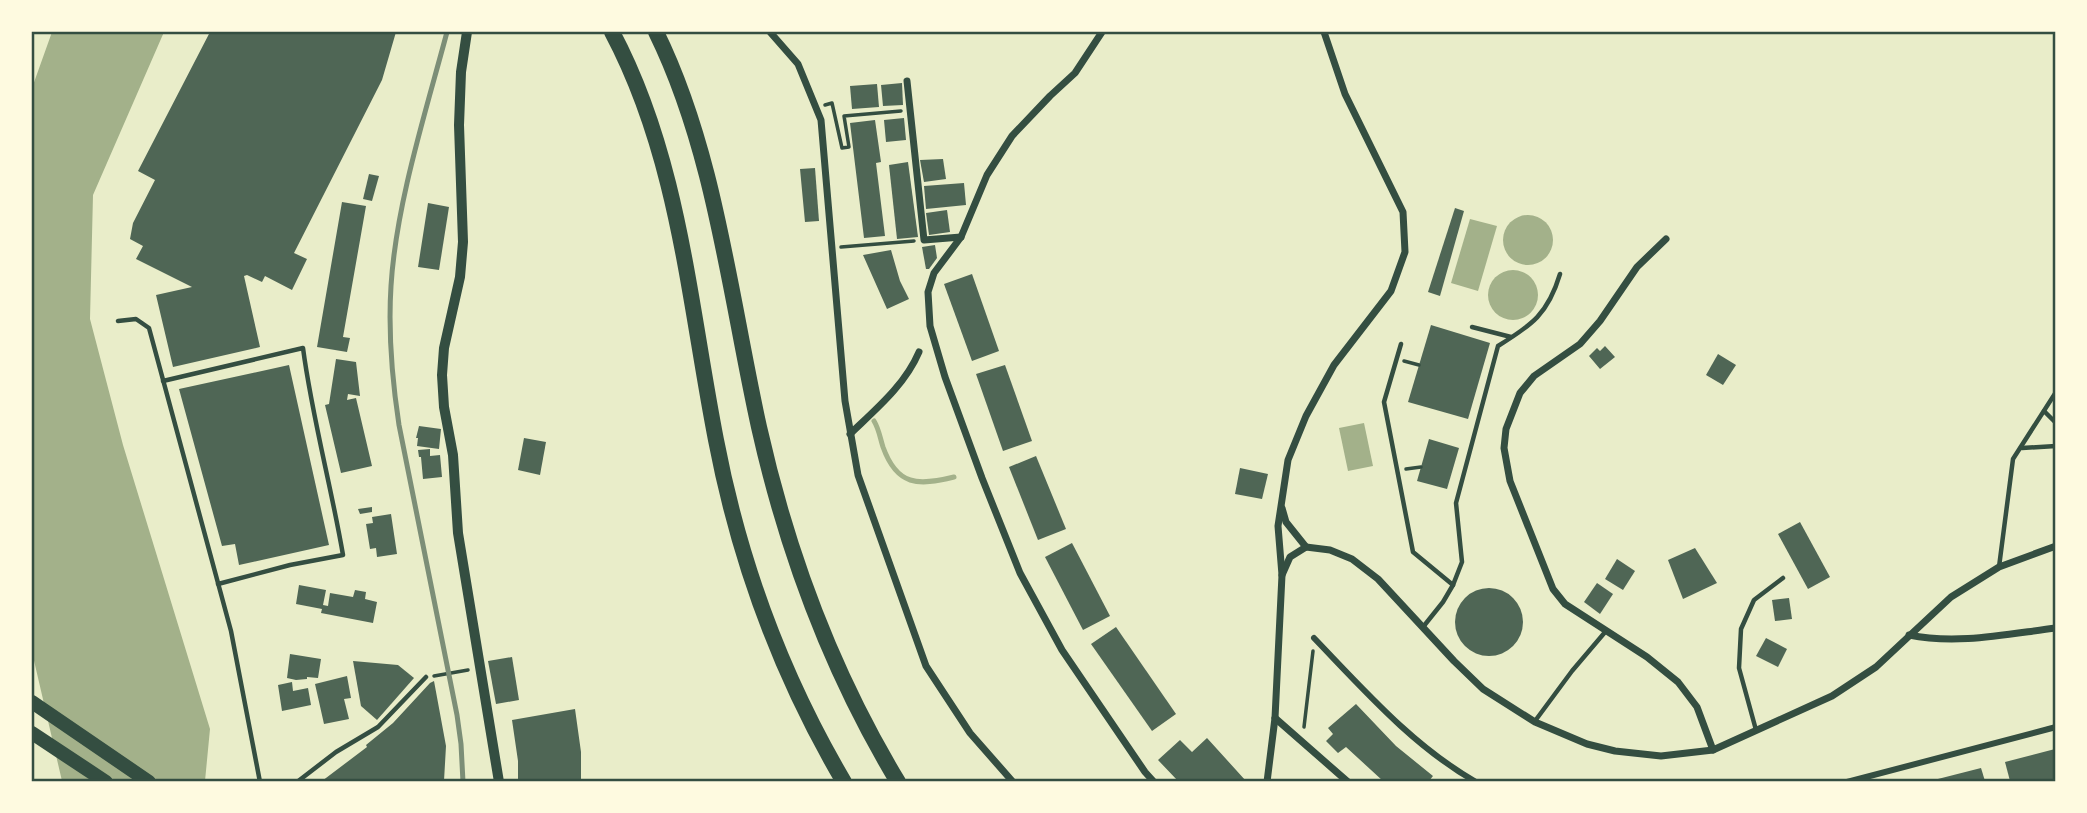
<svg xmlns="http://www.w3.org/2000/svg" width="2087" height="813" viewBox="0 0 2087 813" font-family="'Space Grotesk',sans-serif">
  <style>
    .water { fill: #a3b18a }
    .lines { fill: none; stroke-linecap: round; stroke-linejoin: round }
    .stream { stroke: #a3b18a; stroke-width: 5 }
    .building { fill: #4f6655 }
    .path { stroke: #344e41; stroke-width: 3.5 }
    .service { stroke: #344e41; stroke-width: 4.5 }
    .pedestrian { stroke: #344e41; stroke-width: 6 }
    .minor { stroke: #344e41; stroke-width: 7 }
    .tertiary { stroke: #344e41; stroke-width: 10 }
    .primary { stroke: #344e41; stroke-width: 14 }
    .motorway { stroke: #344e41; stroke-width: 16 }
    .rail { stroke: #7c8e77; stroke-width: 5 }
    .neatline { fill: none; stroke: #344e41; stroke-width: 2.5 }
  </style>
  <rect width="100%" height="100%" fill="#e9edc9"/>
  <g class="water">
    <path d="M52,32H164L93,195L90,319L123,445L210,729L205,781H62L32,652V88Z"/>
    <circle cx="1528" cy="240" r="25"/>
    <path d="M1470,219L1497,226L1478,291L1451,283Z"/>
    <circle cx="1513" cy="295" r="25"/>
    <path d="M1364,423L1373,466L1348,471L1339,428Z"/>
  </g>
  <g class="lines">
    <path class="stream" d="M874,421C879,429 880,438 883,447C897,486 918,486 954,477"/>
  </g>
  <g class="building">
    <path d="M210,32H396L382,80L294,253L307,259L292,290L265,276L262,282L247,275L244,276L260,347L173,367L156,295L192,287L136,259L143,246L130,239L133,223L155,180L138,171Z"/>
    <path d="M902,83L903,105L883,106L881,85Z"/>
    <path d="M877,84L879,107L852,109L850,86Z"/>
    <path d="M904,118L906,140L886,142L884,120Z"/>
    <path d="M875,120L881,162L876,163L885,236L864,238L850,123Z"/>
    <path d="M943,159L946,179L924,182L920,160Z"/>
    <path d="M908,162L918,237L897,239L889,165Z"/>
    <path d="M815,168L819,221L805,222L800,169Z"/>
    <path d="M369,174L379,176L372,201L363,199Z"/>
    <path d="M964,183L966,205L926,209L924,186Z"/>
    <path d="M342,202L366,206L343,337L350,338L347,352L317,347Z"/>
    <path d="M428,203L449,207L439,270L418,267Z"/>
    <path d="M1455,208L1464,211L1440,296L1428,292Z"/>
    <path d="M947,210L950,232L929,235L926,213Z"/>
    <path d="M935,245L937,258L929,269H926L922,247Z"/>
    <path d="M891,250L900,281L909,299L887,309L863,255Z"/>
    <path d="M972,274L999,351L972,361L944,284Z"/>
    <path d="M1431,325L1490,343L1468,419L1408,402Z"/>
    <path d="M1605,346L1615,357L1600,369L1589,356L1597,348L1600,351Z"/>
    <path d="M1718,354L1736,365L1723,385L1706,375Z"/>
    <path d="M336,359L356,362L360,396L348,394L347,400L356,398L372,466L341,473L325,405L329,404Z"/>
    <path d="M289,365L329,545L239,565L235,544L222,546L179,389Z"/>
    <path d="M1005,365L1032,441L1003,451L976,374Z"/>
    <path d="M419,426L441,429L439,449L417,446L418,438H416Z"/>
    <path d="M524,438L546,442L540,475L518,470Z"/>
    <path d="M1429,439L1459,448L1447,489L1417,481Z"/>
    <path d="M430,449V456L440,455L442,477L423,479L421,457H419L418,450Z"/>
    <path d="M1036,456L1066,529L1038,540L1009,467Z"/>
    <path d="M1240,468L1268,474L1262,499L1235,494Z"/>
    <path d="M372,507V512L360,514L358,509Z"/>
    <path d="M391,514L397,554L377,557L376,548L370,549L366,524L373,523L372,517Z"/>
    <path d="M1800,522L1830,577L1808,589L1778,534Z"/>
    <path d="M1072,543L1110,616L1083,630L1045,557Z"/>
    <path d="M1695,548L1717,583L1683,599L1668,560Z"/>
    <path d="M1617,559L1635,571L1623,590L1605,579Z"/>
    <path d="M1597,583L1613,594L1600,614L1584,602Z"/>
    <path d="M299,585L326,590L323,605L328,606L330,593L353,597L355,590L366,592L365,599L377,602L373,623L321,613L322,609L296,604Z"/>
    <circle cx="1489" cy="622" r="34"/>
    <path d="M1789,598L1792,619L1775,621L1772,600Z"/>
    <path d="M1116,627L1176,714L1152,731L1091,644Z"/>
    <path d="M1766,638L1787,649L1778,667L1756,656Z"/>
    <path d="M290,654L321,659L318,678L307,677V679L296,680L287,678Z"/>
    <path d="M512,657L519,700L496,704L488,661Z"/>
    <path d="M353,661L398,665L414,678L377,720L361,706Z"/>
    <path d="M347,676L351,698L344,699L349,719L324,724L315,684Z"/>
    <path d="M434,681L446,746L444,781H322L367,747L366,745L393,723L430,683Z"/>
    <path d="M292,682L293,691L308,688L311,705L282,711L278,685Z"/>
    <path d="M1356,704L1396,746L1433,776L1429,781H1383L1346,747L1338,753L1326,741L1333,734L1328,728Z"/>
    <path d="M575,709L581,752V781H518V761L512,720Z"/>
    <path d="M1207,738L1246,781H1178L1158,760L1180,740L1192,752Z"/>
    <path d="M2055,749V781H2010L2005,762Z"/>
    <path d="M1981,768L1985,781H1930Z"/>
  </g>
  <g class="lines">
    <g class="path">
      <path d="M825,105L832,103L842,148L849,147L844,116L901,111"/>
      <path d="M841,247L914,241"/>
      <path d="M1404,361L1419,365"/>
      <path d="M1406,469L1421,467"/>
      <path d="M434,676L468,670"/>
      <path d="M1304,727L1313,651"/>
    </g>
    <g class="service">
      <path d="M118,321L136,319L149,328L231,631L260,782"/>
      <path d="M1472,327L1511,337"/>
      <path d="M1401,344L1384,402L1413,552L1453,585"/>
      <path d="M163,381L303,348C312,417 331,485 343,555L290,565L218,584"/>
      <path d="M2044,411L2056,423"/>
      <path d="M2022,448L2056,446"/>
      <path d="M1999,567L2013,459L2056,392"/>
      <path d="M1423,627L1443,602L1453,585L1462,562L1456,503L1498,346C1532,325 1548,314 1560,274"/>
      <path d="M1535,721L1572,671L1606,631"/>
      <path d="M1756,730L1739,668L1741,629L1754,600L1783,578"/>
      <path d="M297,782L336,752L378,727L426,677"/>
    </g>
    <g class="pedestrian">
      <path d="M1314,638C1364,690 1413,746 1476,782"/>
      <path d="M1847,782L2056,727"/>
    </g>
    <g class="minor">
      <path d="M770,32L798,64L821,120L845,401L858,475L926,666L970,733L1013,782"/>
      <path d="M1102,32L1075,73L1050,96L1012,136L987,175L961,237L934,273L928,292L930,326L945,377L982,478L1020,573L1062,650L1145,772L1154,782"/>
      <path d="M907,81L924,240L961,237"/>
      <path d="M1666,239L1637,267L1600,321L1580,344L1534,376L1520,393L1506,429L1504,448L1510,481L1553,589L1565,604L1647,657L1678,682L1697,707L1713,750"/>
      <path d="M850,434C876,409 905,385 919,352"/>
      <path d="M1282,508L1286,522L1306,547"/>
      <path d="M1282,575L1290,557L1306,547L1330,550L1352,559L1378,579L1454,661L1483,689L1535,722L1587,744L1615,751L1661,756L1713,750L1832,696L1876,667L1951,597L1999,567L2056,546"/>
      <path d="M1909,635C1957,645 2007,634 2056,628"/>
      <path d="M1275,718L1348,782"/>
      <path d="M1267,782L1275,718L1282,575L1278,526L1288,460L1306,416L1334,365L1391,291L1405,252L1403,212L1345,94L1324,32"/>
    </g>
    <path class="tertiary" d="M467,32L461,72L459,125L463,242L460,277L444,348L442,375L444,407L453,455L458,533L499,782"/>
    <g class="primary">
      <path d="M32,702L149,782"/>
      <path d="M32,733L106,782"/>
    </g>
    <g class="motorway">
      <path d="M612,32C679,158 689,302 716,440C739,560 782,677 844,782"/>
      <path d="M656,32C715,152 730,296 759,427C787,552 831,671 898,782"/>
    </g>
    <path class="rail" d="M447,32C426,111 396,204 391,286C388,333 392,379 399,425L457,715L461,744L463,782"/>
  </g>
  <rect width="2087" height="813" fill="none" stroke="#fefae0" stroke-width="66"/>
  <rect x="33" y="33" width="2021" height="747" class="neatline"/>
</svg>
